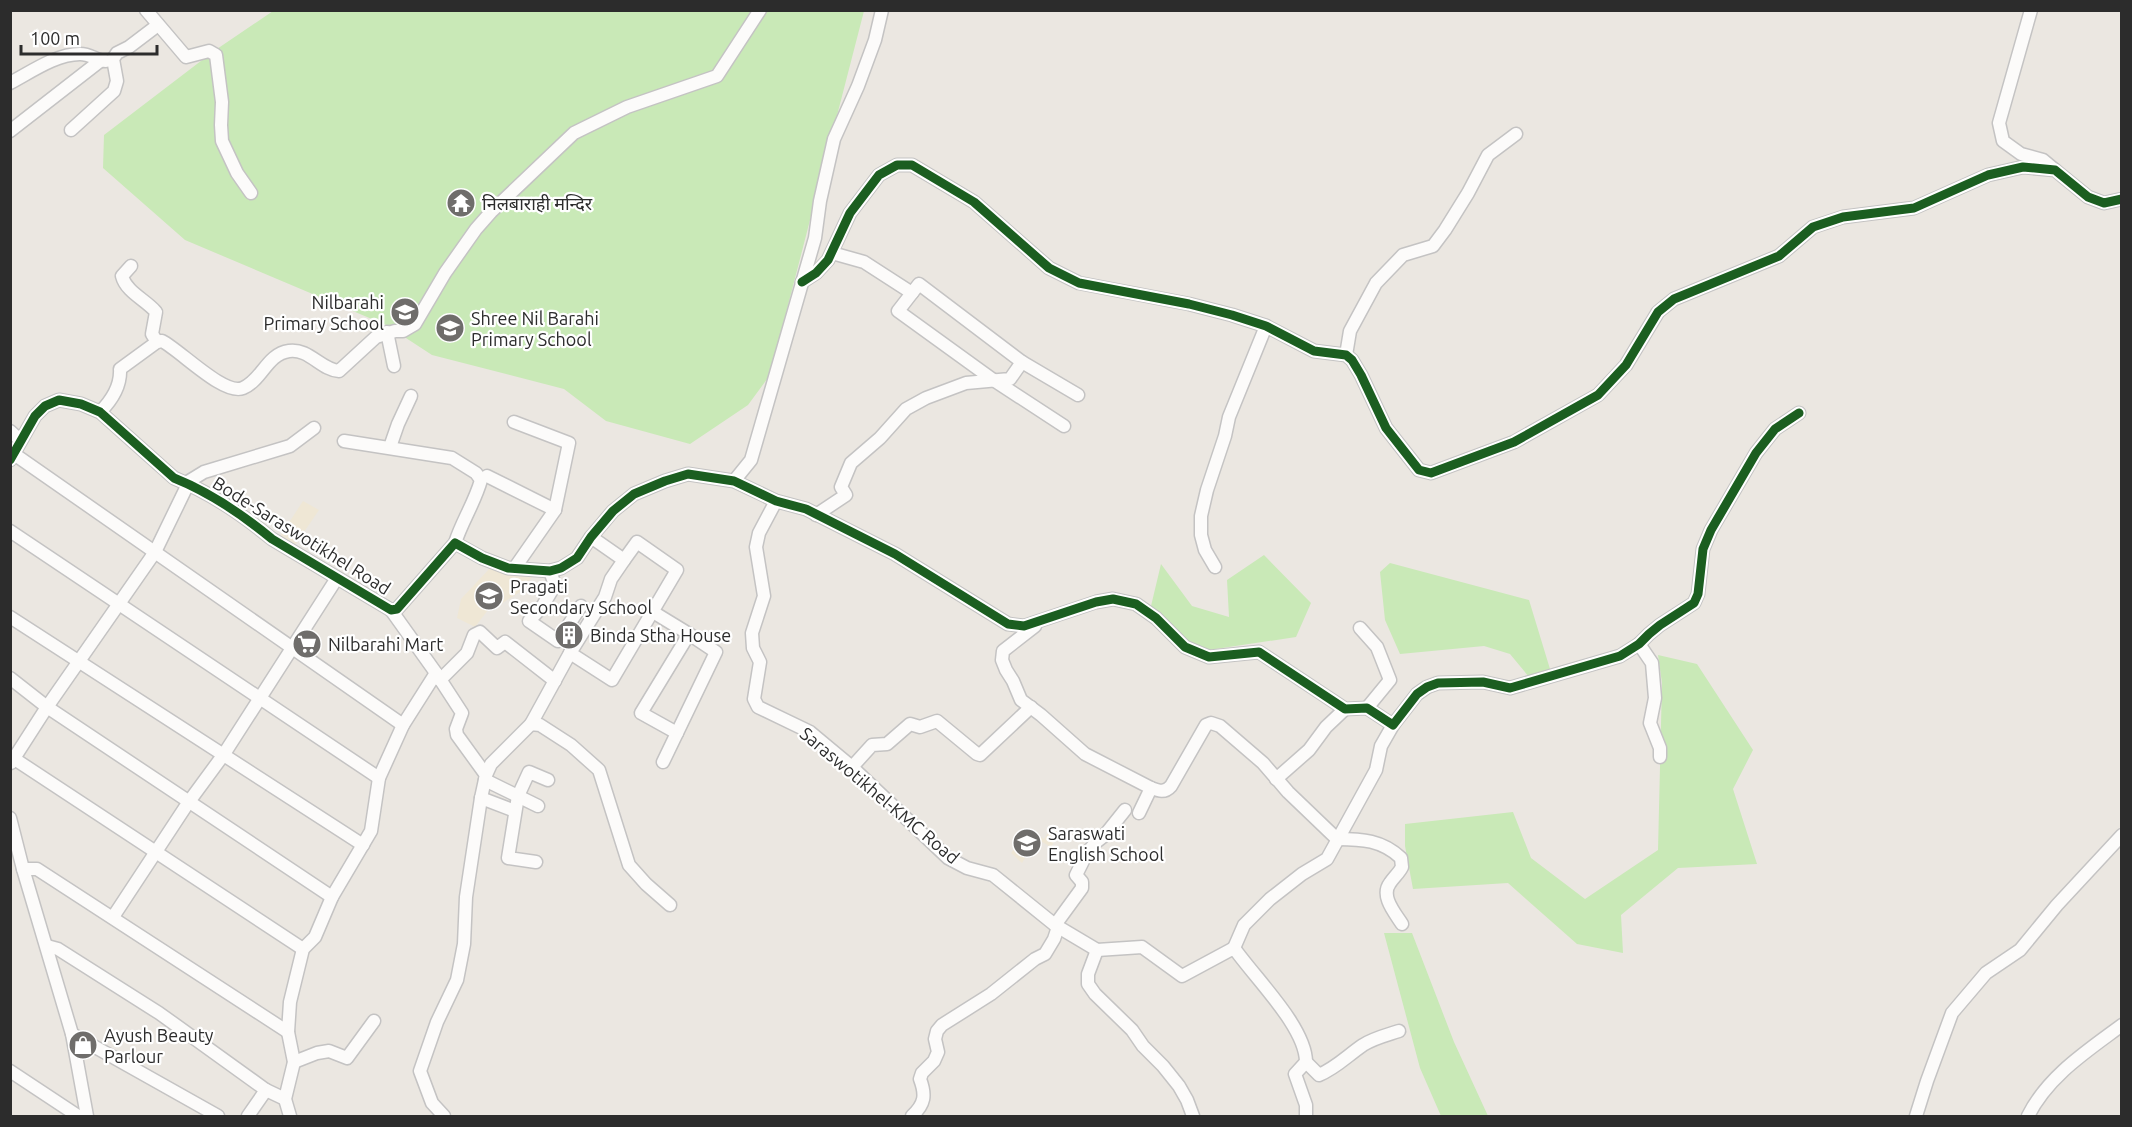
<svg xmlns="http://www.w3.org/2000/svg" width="2132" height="1127" viewBox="0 0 2132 1127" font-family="Ubuntu,'Noto Sans Devanagari',sans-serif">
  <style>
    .education { fill: #efe7d5 }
    .green { fill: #c9e9b7 }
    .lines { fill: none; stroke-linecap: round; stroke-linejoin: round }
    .minor-casing { stroke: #c4c3c3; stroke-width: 15 }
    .minor { stroke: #fcfbfa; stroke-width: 12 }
    .cycleway-casing { stroke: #fff; stroke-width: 13 }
    .cycleway { stroke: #1b5e20; stroke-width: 9 }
    .labels { text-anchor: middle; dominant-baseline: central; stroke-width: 4.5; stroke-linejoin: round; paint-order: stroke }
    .poi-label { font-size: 18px; fill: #2c2c2c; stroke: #fff; text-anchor: start }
    .street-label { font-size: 18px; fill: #2c2c2c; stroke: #fff }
  </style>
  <rect width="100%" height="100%" fill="#ebe7e1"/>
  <g class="education">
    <path d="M303,501L319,510L293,548L279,538Z"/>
    <path d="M490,568L516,575L532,577L520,592L501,604L491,606L475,627L457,618L461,599Z"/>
    <path d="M1052,827L1060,832L1051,847L1037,839L1022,863L1011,853L1030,830L1044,839Z"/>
  </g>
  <g class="green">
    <path d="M273,11H864L770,375L748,405L690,444L606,421L564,389L432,355L386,325L185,240L103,168L104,135L214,51Z"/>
    <path d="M1264,555L1311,603L1296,637L1209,650L1187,642L1151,606L1161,564L1192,606L1229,617L1227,580Z"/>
    <path d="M1390,563L1529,600L1550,669L1529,677L1510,654L1484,646L1400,654L1385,620L1380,572Z"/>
    <path d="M1658,655L1697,664L1753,750L1733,789L1757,864L1678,868L1621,915L1623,953L1577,944L1508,883L1413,889L1405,846V824L1513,812L1531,858L1585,899L1658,850L1662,683Z"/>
    <path d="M1384,933H1412L1454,1042L1488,1116H1441L1420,1068Z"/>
  </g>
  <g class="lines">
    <g class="minor-casing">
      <g id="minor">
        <path d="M146,10L186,57L209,51L216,55L222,102L221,125L222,141L237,173L251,193"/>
        <path d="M2031,10L1999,123L2003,141L2021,154L2043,160L2055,170"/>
        <path d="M10,83C31,72 56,54 80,54C91,54 97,61 106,61"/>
        <path d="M71,130L114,91L117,81L113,59L117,53L129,47L158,25"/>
        <path d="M10,131L100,61"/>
        <path d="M832,253L864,262L912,293"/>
        <path d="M131,266L122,276C126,292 146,300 156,312L152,334L157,342"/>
        <path d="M802,282L816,273L828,260L850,213L879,175L897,165H912L974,202L1049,268L1079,283L1189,304L1232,315L1266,326L1314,351L1346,355L1352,360L1361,375L1386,428L1419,470L1431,473L1514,442L1598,395L1626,365L1658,312L1674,299L1779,256L1813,227L1843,217L1914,208L1988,175L2023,167L2055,170L2088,197L2104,203L2122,199"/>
        <path d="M387,332L394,366"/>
        <path d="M1346,355L1350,331L1376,283L1403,255L1433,246L1445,230L1468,193L1488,155L1516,134"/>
        <path d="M100,412C112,400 121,386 120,369L157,342L162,341C180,350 224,396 243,388C262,380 267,354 289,351C309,348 321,370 339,371L376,337L395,331H403L415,324L445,273L476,229L491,212L574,133L627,107L717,76L760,10"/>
        <path d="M514,422L569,443L555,510L516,566"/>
        <path d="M1064,426L992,379L898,311L919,284L1022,362L1078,395"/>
        <path d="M10,431L20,440"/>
        <path d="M344,441L452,458L476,473L481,480C475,502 462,521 455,543"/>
        <path d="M390,447L398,424L411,396"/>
        <path d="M14,454L403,725"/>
        <path d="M10,460L35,416L45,406L59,400L81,404L100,412L174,478C209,492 243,515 272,539L391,610L397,609L455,543L482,558L508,568L550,571L561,568L577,558L591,537L613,511L634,494L665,481L688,474L734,481L776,501L806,509L895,554L1008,624L1024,626L1096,602L1113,599L1136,604L1156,618L1185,647L1209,657L1259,652L1345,709L1367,708L1393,725L1417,694L1427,687L1438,683L1483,682L1510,688L1620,656L1639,644L1649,634L1660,625L1694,603L1698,594L1703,549L1711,530L1756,453L1775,429L1799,413"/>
        <path d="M487,476L555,510"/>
        <path d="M734,481L751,460L815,238L820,201L834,139L858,86L875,40L882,10"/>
        <path d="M186,483L204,472L290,446L314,428"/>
        <path d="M776,501L759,533L756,547L764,596L752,633L753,648L760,662L754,699L758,707L810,732L852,767L948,858L967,868L993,875L1055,925L1097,950"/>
        <path d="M816,515L846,495L841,487L851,463L880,438L906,409L926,398L966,383L1010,379L1022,362"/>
        <path d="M10,531L379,778"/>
        <path d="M1215,567L1205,550L1201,535V516L1207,490L1225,436L1229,417L1266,326"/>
        <path d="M550,571L555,585L542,607L529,621L558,641L581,606"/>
        <path d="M391,610L436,673L462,713L456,729L457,735L486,775"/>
        <path d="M653,612L689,634L641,713L677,733"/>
        <path d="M10,617L363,845"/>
        <path d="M1035,626L1003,651L1002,660L1006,670L1013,681L1021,700L1041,715L1085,754L1151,788C1159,791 1165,793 1171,786L1206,725L1211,723L1220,726L1263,763L1288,792L1337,839C1362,839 1382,840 1401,858L1402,867C1399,873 1394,877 1390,883C1380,896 1395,913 1402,924"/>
        <path d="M1360,628L1377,647L1390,680L1367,708"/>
        <path d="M1639,644L1652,663L1655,698L1650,723L1660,748V757"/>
        <path d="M570,653L612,680L677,570L637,542L624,560"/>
        <path d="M10,678L47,707L332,897"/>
        <path d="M440,680L467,653L474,635L480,632L497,648L505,642L555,681"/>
        <path d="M531,724L570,653L605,597L611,579L624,560L591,537"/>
        <path d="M10,756L303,949"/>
        <path d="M663,762L716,652L689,634"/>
        <path d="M11,763L47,707L155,552L188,484"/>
        <path d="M852,767L872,745L887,744L910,724L920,727L937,721L977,754L980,755L1031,707"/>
        <path d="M1276,779L1309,750L1326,727L1345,709"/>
        <path d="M485,780L538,806"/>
        <path d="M481,798L515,811"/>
        <path d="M1139,813L1151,788"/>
        <path d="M10,818L23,869L72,1034L87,1116"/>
        <path d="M536,862L508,858L518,796L529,772L548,780"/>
        <path d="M23,869H37L288,1032"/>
        <path d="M113,917L188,803L224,754L337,578"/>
        <path d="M1055,925L1082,888V882L1076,875L1087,853L1096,842L1105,835L1125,810"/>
        <path d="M47,946L58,949L159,1013L266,1090L285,1099"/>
        <path d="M1234,948L1244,925L1270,899L1302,874L1327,859L1376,770L1381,746L1393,725"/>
        <path d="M1097,950L1142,947L1182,976L1234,948C1254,977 1306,1027 1306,1062L1295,1074L1306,1105V1116"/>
        <path d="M1097,950L1088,974V984L1095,994L1132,1030L1143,1046L1163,1066L1179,1086L1187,1100L1193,1116"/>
        <path d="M72,1034L218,1116"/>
        <path d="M294,1062L317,1053L329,1051L347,1058L374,1021"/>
        <path d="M1306,1062L1319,1075C1336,1068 1347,1056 1363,1045C1374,1038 1387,1035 1399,1031"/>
        <path d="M10,1071L78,1116"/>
        <path d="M248,1116L266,1090"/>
        <path d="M290,1116L285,1099L294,1062L288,1032L290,1002L303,949L315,937L332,897L371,831L379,778L403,725L436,673"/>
        <path d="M444,1116L432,1103L420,1071L437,1022L457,980L464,944L466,897L481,798L486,775L491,764L531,724L540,725L571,745L599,770L629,865L646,884L670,905"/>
        <path d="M912,1116C925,1104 926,1095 920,1079L922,1073L934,1061L938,1052L935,1039L937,1031L942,1025L991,994L1035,959L1045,954L1054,939L1058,927"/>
        <path d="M1916,1116L1927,1081L1952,1013L1986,973L2020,950L2057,905L2122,835"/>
        <path d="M2028,1116C2048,1076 2087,1051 2122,1025"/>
      </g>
    </g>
    <use href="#minor" class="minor"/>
    <g class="cycleway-casing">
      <g id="cycleway">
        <path d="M802,282L816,273L828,260L850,213L879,175L897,165H912L974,202L1049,268L1079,283L1189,304L1232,315L1266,326L1314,351L1346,355L1352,360L1361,375L1386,428L1419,470L1431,473L1514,442L1598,395L1626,365L1658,312L1674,299L1779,256L1813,227L1843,217L1914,208L1988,175L2023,167L2055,170L2088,197L2104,203L2122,199"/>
        <path d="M10,460L35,416L45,406L59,400L81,404L100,412L174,478C209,492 243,515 272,539L391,610L397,609L455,543L482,558L508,568L550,571L561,568L577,558L591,537L613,511L634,494L665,481L688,474L734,481L776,501L806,509L895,554L1008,624L1024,626L1096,602L1113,599L1136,604L1156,618L1185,647L1209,657L1259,652L1345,709L1367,708L1393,725L1417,694L1427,687L1438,683L1483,682L1510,688L1620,656L1639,644L1649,634L1660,625L1694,603L1698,594L1703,549L1711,530L1756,453L1775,429L1799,413"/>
      </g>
    </g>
    <use href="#cycleway" class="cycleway"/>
  </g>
  <defs>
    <g id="temple-disc" transform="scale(1.5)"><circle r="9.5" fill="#6f6d6b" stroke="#fff"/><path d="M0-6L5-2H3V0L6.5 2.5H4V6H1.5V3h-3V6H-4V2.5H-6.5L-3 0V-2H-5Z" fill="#fff"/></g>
    <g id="school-disc" transform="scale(1.5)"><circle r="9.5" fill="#6f6d6b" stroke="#fff"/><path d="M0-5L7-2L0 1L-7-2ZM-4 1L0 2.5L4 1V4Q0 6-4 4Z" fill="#fff"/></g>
    <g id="building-disc" transform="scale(1.5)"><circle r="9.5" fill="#6f6d6b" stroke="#fff"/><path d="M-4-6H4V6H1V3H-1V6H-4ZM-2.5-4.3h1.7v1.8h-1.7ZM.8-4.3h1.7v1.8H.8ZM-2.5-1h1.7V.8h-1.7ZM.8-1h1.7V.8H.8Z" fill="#fff"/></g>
    <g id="supermarket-disc" transform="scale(1.5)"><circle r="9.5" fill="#6f6d6b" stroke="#fff"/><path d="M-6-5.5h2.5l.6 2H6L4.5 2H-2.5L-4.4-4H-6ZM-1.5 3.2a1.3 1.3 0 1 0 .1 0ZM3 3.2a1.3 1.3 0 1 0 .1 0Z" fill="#fff"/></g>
    <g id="shop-disc" transform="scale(1.5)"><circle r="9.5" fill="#6f6d6b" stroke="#fff"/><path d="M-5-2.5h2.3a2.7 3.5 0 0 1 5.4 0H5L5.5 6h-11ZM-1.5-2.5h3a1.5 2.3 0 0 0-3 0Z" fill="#fff"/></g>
  </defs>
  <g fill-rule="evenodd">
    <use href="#temple-disc" x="461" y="203"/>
    <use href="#school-disc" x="405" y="312"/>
    <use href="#school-disc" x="450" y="328"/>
    <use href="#school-disc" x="489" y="596"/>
    <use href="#building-disc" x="569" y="635"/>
    <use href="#supermarket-disc" x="307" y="644"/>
    <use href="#school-disc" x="1027" y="843"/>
    <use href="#shop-disc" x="83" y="1045"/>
  </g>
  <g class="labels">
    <g class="poi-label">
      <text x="482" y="203">निलबाराही मन्दिर</text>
      <text x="384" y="302" text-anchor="end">Nilbarahi<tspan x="384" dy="21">Primary School</tspan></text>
      <text x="471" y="318">Shree Nil Barahi<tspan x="471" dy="21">Primary School</tspan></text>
      <text x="510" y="586">Pragati<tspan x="510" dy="21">Secondary School</tspan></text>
      <text x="590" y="635">Binda Stha House</text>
      <text x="328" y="644">Nilbarahi Mart</text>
      <text x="1048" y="833">Saraswati<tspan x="1048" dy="21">English School</tspan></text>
      <text x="104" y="1035">Ayush Beauty<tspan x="104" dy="21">Parlour</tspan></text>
    </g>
    <g class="street-label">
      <text transform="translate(302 535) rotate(32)">Bode-Saraswotikhel Road</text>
      <text transform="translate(880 795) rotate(40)">Saraswotikhel-KMC Road</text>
    </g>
  </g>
  <rect width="2132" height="1127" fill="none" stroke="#2c2c2c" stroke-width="24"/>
  <path d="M21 45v9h136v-9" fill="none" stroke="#2c2c2c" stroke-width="3"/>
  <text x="30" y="45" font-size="18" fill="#2c2c2c" stroke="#ffffff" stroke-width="4.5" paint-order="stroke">100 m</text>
</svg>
